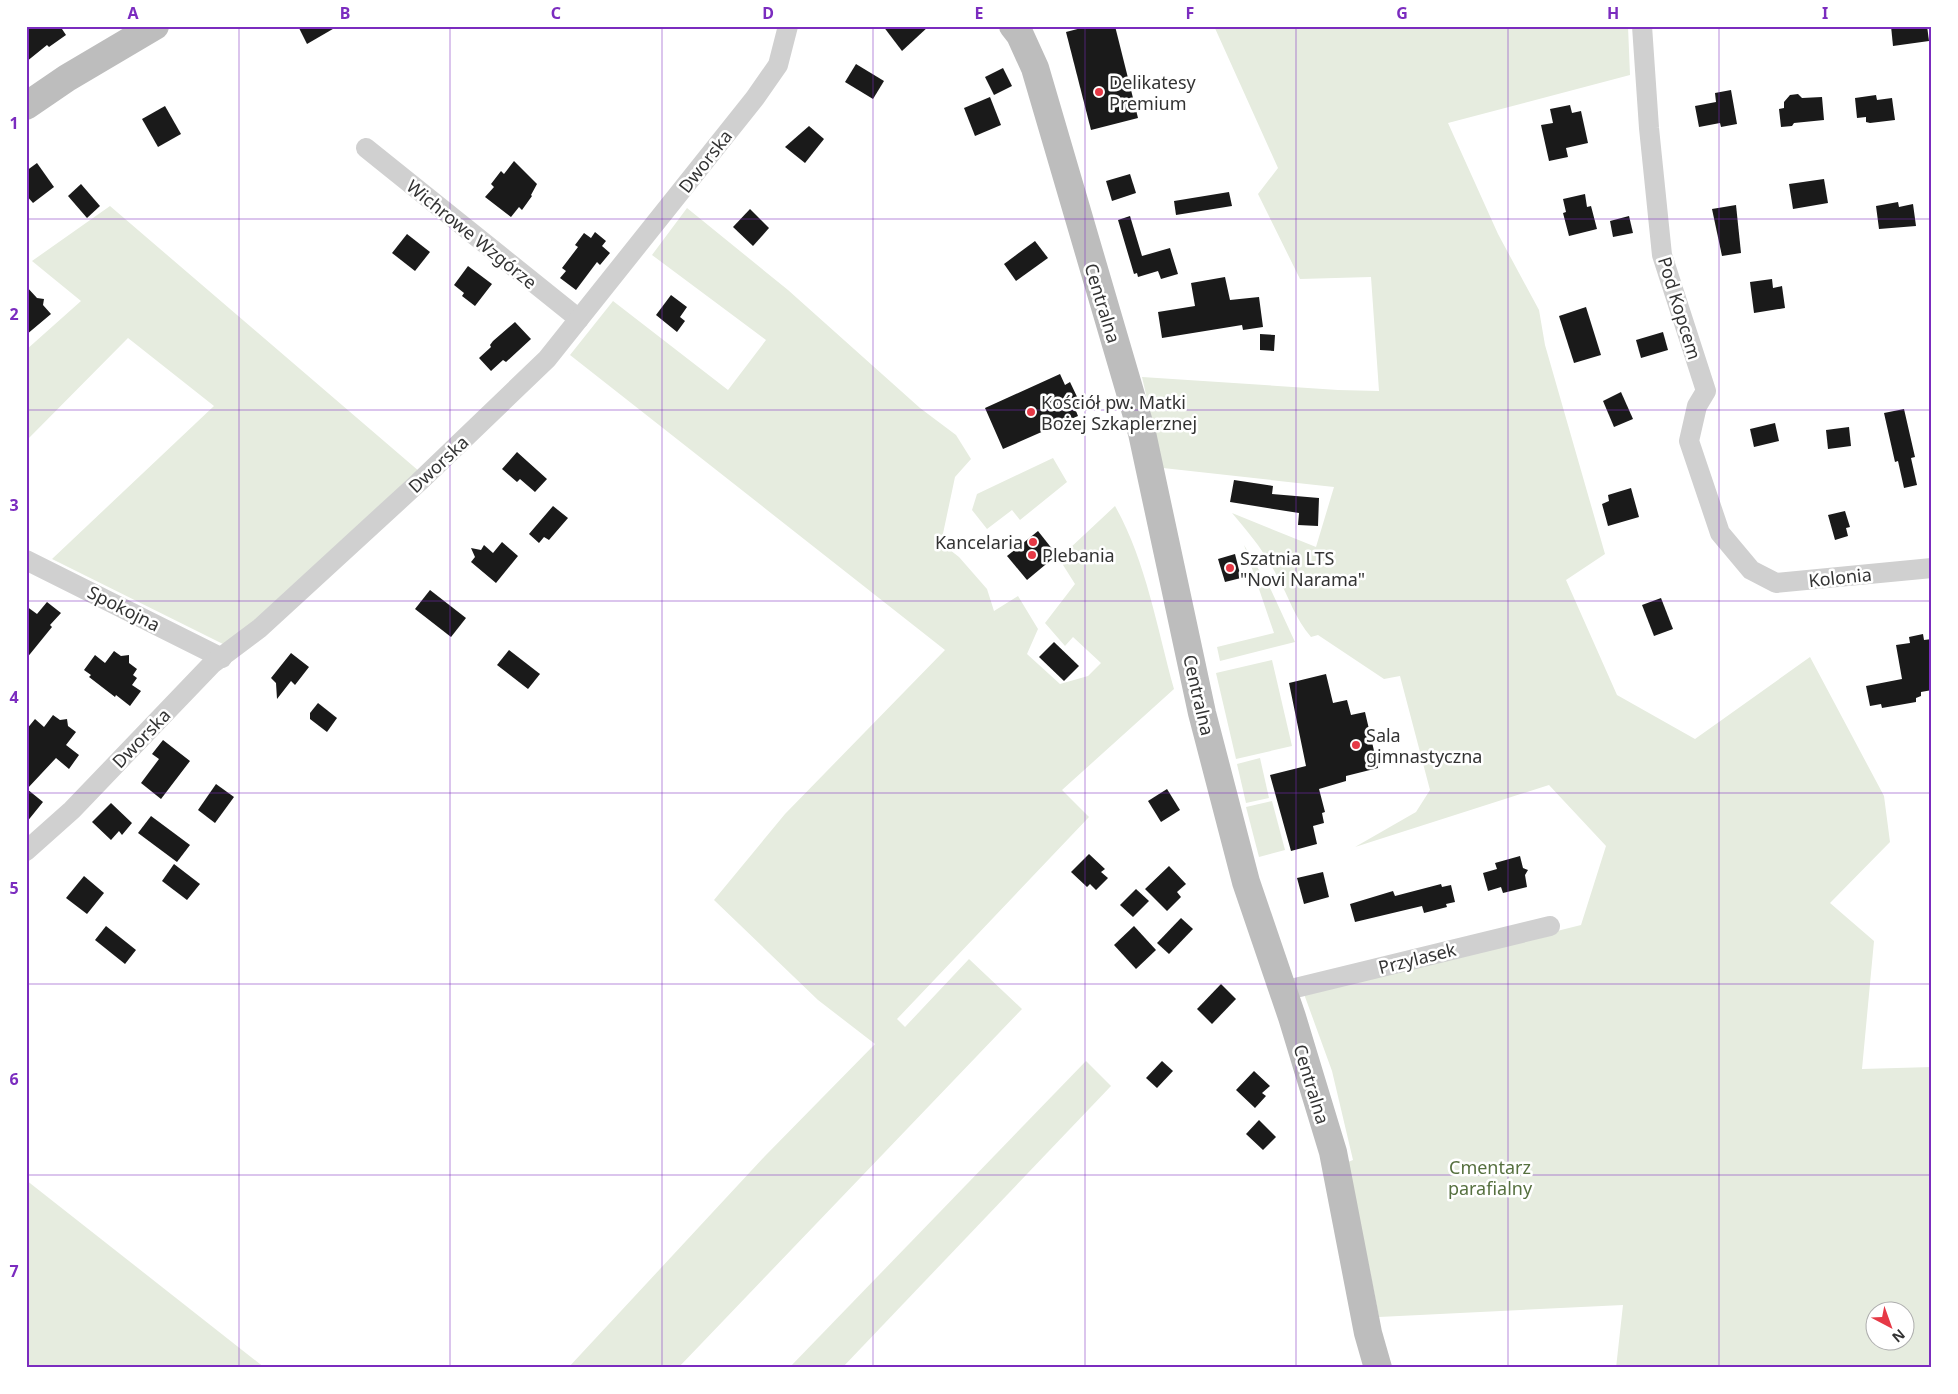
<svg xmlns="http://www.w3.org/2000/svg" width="1958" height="1394" viewBox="0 0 1958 1394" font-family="'Noto Sans',sans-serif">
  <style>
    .green { fill: #e6ecdf; fill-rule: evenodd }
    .building { fill: #1a1a1a }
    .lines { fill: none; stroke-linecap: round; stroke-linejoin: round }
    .street { stroke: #d0d0d0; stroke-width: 20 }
    .secondary { stroke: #bdbdbd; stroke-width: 28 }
    .grid { fill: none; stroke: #7b2cbf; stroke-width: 1; stroke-opacity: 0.55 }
    .poi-dot { fill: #e63946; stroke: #fff; stroke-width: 2 }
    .labels { text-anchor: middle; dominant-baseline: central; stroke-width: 5; stroke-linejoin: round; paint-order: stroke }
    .poi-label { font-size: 18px; fill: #333; stroke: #fff; text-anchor: start }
    .street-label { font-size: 18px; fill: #333; stroke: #fff }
    .park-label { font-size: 18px; fill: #56703f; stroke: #fff }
    .neatline { fill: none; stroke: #7b2cbf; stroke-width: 2 }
    .grid-label { font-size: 16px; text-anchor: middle; font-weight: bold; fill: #7b2cbf }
  </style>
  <rect width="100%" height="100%" fill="#fff"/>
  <g class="green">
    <path d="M1214,26H1628L1630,75L1448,123L1498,234L1539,310L1545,345L1605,554L1566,580L1617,695L1695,739L1810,657L1884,796L1890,842L1830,903L1874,941L1862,1069L1932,1067V1368H1616L1623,1305L1379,1317L1348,1162L1353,1160L1332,1071L1304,994L1581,925L1606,846L1549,785L1355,847L1416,812L1430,790L1400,676L1384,679L1318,635L1311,637C1295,619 1289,597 1277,576C1265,552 1249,533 1232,513L1316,547L1334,487L1163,468L1142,377L1338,390L1379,391L1371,277L1300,279L1258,194L1278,168ZM1876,1312H1906V1342H1876Z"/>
    <path d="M110,206L420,472L227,646L52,559L214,406L128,338L26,441V350L81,301L32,261Z"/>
    <path d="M687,208L788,290L920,408L956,435L971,459L955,477L941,543L959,557L987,589L994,611L1018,596L1038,629L1027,654L1060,684L1088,676L1101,663L1073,637L1065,646L1045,623L1075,584L1063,565L1069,549L1115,506C1146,561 1157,628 1174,689L1062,790L1089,817L897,1019L905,1027L969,959L1022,1009L678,1368H568L765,1156L875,1044L818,1000L714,900L785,814L945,650L570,355L613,301L728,390L766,340L652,255Z"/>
    <path d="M1053,458L1067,482L1020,520L1012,510L987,529L972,510L977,494Z"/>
    <path d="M1244,545L1271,590L1295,642L1220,661L1217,647L1274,633Z"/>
    <path d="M1272,660L1292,746L1236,759L1216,673Z"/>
    <path d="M1260,758L1269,798L1246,803L1237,764Z"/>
    <path d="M1272,801L1285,850L1259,857L1246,807Z"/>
    <path d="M1086,1061L1111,1086L842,1368H789Z"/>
    <path d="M26,1180L265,1368H26Z"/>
  </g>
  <g class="building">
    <path d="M26,26H60L66,35L49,47L47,45L26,62Z"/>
    <path d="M298,26H338L307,44Z"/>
    <path d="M883,26H929L902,51Z"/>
    <path d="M1089,26H1115L1138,118L1091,130L1066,32Z"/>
    <path d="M1891,26H1927L1929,41L1893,46Z"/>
    <path d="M856,64L884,81L873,99L845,82Z"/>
    <path d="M1003,68L1012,86L994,95L985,77Z"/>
    <path d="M1731,90L1737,124L1721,127L1720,123L1699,127L1695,106L1716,102L1715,93Z"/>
    <path d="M1798,94L1802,98L1822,97L1824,120L1794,123L1792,126L1781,127L1779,109L1784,108V102L1790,95Z"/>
    <path d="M1876,95L1877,100L1892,98L1895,120L1870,123L1866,122V117L1857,118L1855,98Z"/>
    <path d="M990,97L1001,125L975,136L964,108Z"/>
    <path d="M1570,105L1572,113L1581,111L1588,143L1566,148L1568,157L1549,161L1541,125L1553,123L1550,109Z"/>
    <path d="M165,106L181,134L158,147L142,119Z"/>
    <path d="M809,126L824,139L805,163L785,147Z"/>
    <path d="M514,161L537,184L531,195L532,196L522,210L519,207L511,217L485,197L494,187L491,184L501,171L504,174Z"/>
    <path d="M37,163L54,187L33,203L26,195V171Z"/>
    <path d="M1130,174L1136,193L1112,201L1106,181Z"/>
    <path d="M1824,179L1828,203L1793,209L1789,184Z"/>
    <path d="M81,184L100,206L87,218L68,196Z"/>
    <path d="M1229,192L1232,206L1176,215L1174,201Z"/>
    <path d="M1585,194L1587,207L1591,206L1597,229L1569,236L1563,213L1566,212L1563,199Z"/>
    <path d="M1898,202L1899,207L1913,204L1916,226L1879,229L1876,206Z"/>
    <path d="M1736,205L1741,253L1722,256L1712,209Z"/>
    <path d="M750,209L769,228L753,246L733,227Z"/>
    <path d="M1130,216L1142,256L1170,248L1178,274L1161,279L1158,271L1138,277L1137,273L1134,274L1118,220Z"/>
    <path d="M1629,216L1633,233L1613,237L1610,221Z"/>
    <path d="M595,232L606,241L602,246L610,253L600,265L597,262L576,290L560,278L566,271L562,268L578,247L575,245L584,233L591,238Z"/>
    <path d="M407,234L430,252L415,271L392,253Z"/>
    <path d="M1035,241L1048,258L1016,281L1004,264Z"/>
    <path d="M468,266L492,284L475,306L462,296L464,293L454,285Z"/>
    <path d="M1225,277L1230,300L1259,297L1263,327L1243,330L1242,325L1162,338L1158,312L1195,306L1191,283Z"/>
    <path d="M1772,279L1773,288L1782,286L1785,308L1754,313L1750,282Z"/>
    <path d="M26,286L37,298L44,299L43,305L51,314L26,335Z"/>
    <path d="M671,295L687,307L680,317L685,321L677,332L656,315Z"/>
    <path d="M1586,307L1601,355L1574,363L1559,316Z"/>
    <path d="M515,322L531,339L506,362L503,360L491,371L479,358L491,347L490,345L493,341Z"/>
    <path d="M1663,332L1668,350L1641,358L1636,340Z"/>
    <path d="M1260,334L1275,335L1274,351L1260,350Z"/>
    <path d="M1060,374L1065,385L1070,382L1080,403L1074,406L1078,416L1003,449L985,408Z"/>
    <path d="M1621,392L1633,419L1614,427L1603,401Z"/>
    <path d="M1904,409L1915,457L1911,458L1917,485L1904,488L1898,461L1895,462L1884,413Z"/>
    <path d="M1775,423L1779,441L1754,447L1750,429Z"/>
    <path d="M1849,427L1851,446L1828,449L1826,430Z"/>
    <path d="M517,452L547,479L535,492L520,479L517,482L502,469Z"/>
    <path d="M1234,480L1273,486L1272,494L1319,498L1318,526L1298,525L1299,513L1230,502Z"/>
    <path d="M1631,488L1639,517L1608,526L1602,504L1609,501L1608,495Z"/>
    <path d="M553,506L568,518L549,540L544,537L539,543L529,534Z"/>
    <path d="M1845,511L1850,527L1846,528L1848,536L1835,540L1828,515Z"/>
    <path d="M1038,531L1057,555L1027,580L1007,556Z"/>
    <path d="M502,542L518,556L496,583L471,562L475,557L471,548L481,550L484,545L493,553Z"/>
    <path d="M1235,554L1241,578L1225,582L1218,559Z"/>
    <path d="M430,590L466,618L451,637L415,609Z"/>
    <path d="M1661,598L1673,629L1654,636L1642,605Z"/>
    <path d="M47,602L61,613L50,625L52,627L26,659V606L37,614Z"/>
    <path d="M1923,634L1924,640L1932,639V690L1921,692V696L1916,698V702L1882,708L1881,704L1870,706L1866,686L1902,679L1896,645L1910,643L1909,637Z"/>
    <path d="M1054,642L1079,666L1064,681L1039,657Z"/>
    <path d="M509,650L540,674L528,689L497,665Z"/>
    <path d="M114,651L121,656L129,655V663L137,669L133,675L137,678L132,685L141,691L130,706L116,695L115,697L89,677L91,675L84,670L95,655L105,663Z"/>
    <path d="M291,653L309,667L295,685L291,681L277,699L276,683L271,678Z"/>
    <path d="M1326,674L1333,703L1347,700L1351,715L1365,712L1378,768L1346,776V781L1319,789L1325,812L1322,813L1324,823L1313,826L1317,844L1291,851L1270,775L1306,766L1289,683Z"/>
    <path d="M318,703L337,718L327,732L310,719V713Z"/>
    <path d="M53,715L60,720L67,719L68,726L76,732L66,745L79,755L69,769L56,758L27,789L43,802L26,823V730L35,719L44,727Z"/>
    <path d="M163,740L190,761L161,799L141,783L159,759L152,754Z"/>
    <path d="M216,784L234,797L215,823L198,810Z"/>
    <path d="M1167,789L1180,810L1161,822L1148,801Z"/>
    <path d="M111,803L132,823L122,835L119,831L111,840L92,822Z"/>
    <path d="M151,816L190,845L177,862L138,833Z"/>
    <path d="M1089,854L1105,869L1101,872L1108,878L1096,890L1090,884L1087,887L1071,872Z"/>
    <path d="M1520,856L1523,868L1528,870L1525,875L1527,887L1503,893L1501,887L1488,891L1483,873L1497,869L1495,863Z"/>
    <path d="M174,864L200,884L187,900L162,881Z"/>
    <path d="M1169,866L1186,884L1177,892L1181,897L1167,911L1145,889Z"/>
    <path d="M1323,872L1329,897L1304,904L1297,878Z"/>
    <path d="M84,876L104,893L87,914L66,898Z"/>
    <path d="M1441,884L1442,887L1451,885L1455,902L1446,904L1447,907L1424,913L1422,906L1355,922L1350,904L1393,891L1395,896Z"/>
    <path d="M1136,889L1149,901L1133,917L1120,905Z"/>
    <path d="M1181,918L1193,929L1169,954L1157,943Z"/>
    <path d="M106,926L136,950L125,964L95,940Z"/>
    <path d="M1134,926L1156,950L1136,969L1114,945Z"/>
    <path d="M1221,984L1236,999L1212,1024L1197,1009Z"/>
    <path d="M1162,1061L1173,1071L1157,1088L1146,1078Z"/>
    <path d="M1254,1071L1270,1086L1262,1093L1266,1096L1255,1108L1236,1090Z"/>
    <path d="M1259,1120L1276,1137L1263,1150L1246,1134Z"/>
  </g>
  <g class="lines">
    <g class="street">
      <path d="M1642,26L1649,128L1662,255L1706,391L1697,406L1689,441L1720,533L1751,570L1776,583L1932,568"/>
      <path d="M366,148L579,319"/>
      <path d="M26,560L222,658"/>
      <path d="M26,851L72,810L212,664L260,628L419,482L547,359L755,98L778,65L788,26"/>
      <path d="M1283,991L1550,926"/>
    </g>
    <g class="secondary">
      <path d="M1013,26L1020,35L1035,68L1142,433L1202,713L1246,882L1292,1017L1333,1152L1368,1333L1378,1368"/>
      <path d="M26,106L67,78L155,26"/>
    </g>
  </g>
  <path class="grid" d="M239,26V1368M450,26V1368M662,26V1368M873,26V1368M1085,26V1368M1296,26V1368M1508,26V1368M1719,26V1368M26,219H1932M26,410H1932M26,601H1932M26,793H1932M26,984H1932M26,1175H1932"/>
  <g class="poi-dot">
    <circle cx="1099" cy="92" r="5"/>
    <circle cx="1031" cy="412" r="5"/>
    <circle cx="1033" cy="542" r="5"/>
    <circle cx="1032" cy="555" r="5"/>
    <circle cx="1230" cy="568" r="5"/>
    <circle cx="1356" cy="745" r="5"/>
  </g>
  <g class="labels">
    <g class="poi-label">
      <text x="1109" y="82">Delikatesy<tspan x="1109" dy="21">Premium</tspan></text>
      <text x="1041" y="402">Kościół pw. Matki<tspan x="1041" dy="21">Bożej Szkaplerznej</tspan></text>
      <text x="1023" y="542" text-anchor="end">Kancelaria</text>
      <text x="1042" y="555">Plebania</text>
      <text x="1240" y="558">Szatnia LTS<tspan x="1240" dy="21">"Novi Narama"</tspan></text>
      <text x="1366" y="735">Sala<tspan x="1366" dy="21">gimnastyczna</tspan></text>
    </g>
    <g class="street-label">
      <text transform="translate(705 161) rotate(-52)">Dworska</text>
      <text transform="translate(472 234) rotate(39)">Wichrowe Wzgórze</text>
      <text transform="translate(1103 303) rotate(73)">Centralna</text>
      <text transform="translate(1680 308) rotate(73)">Pod Kopcem</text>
      <text transform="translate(438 464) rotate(-43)">Dworska</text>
      <text transform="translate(1840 577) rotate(-6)">Kolonia</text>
      <text transform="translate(124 608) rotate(27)">Spokojna</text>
      <text transform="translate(1199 695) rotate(77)">Centralna</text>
      <text transform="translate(141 738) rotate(-46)">Dworska</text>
      <text transform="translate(1417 958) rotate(-14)">Przylasek</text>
      <text transform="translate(1312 1084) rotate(73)">Centralna</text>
    </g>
    <g class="park-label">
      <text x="1490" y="1167">Cmentarz<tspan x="1490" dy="21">parafialny</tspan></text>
    </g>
  </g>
  <rect width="1958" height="1394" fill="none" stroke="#ffffff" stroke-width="55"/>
  <g transform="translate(1890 1326) rotate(139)"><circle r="24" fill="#ffffff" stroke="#adadad"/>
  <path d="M0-4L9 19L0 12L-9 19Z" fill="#e63946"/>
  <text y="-8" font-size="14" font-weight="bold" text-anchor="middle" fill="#333333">N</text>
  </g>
  <rect x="28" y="28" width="1902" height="1338" class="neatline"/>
  <g class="grid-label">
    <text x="133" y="19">A</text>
    <text x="345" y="19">B</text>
    <text x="556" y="19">C</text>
    <text x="768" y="19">D</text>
    <text x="979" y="19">E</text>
    <text x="1190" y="19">F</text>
    <text x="1402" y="19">G</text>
    <text x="1613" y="19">H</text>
    <text x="1825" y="19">I</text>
    <text x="14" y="129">1</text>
    <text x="14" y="320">2</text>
    <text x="14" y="511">3</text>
    <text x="14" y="703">4</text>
    <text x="14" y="894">5</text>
    <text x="14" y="1085">6</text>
    <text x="14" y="1277">7</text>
  </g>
</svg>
